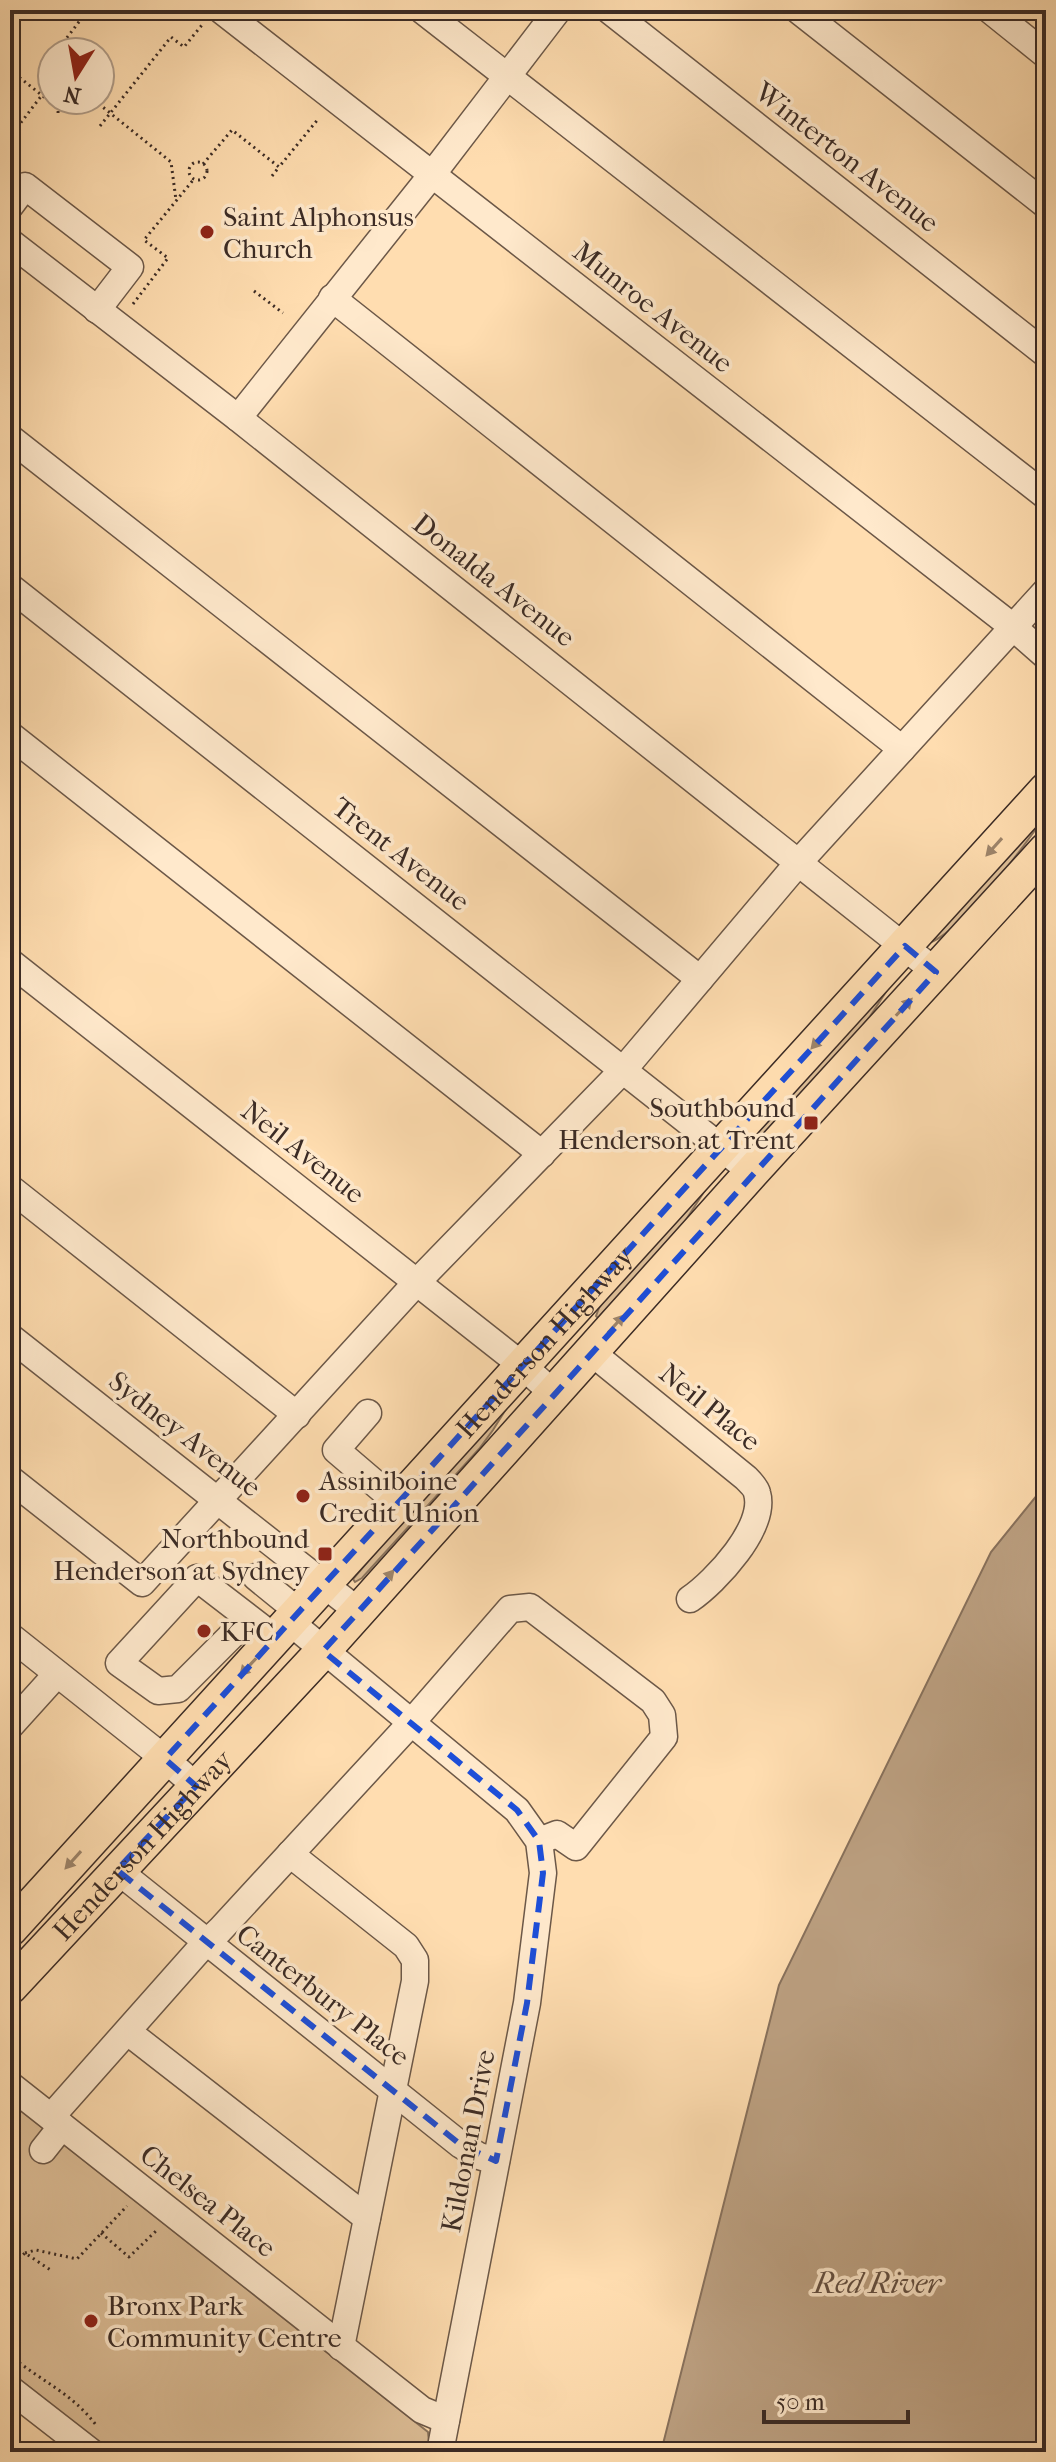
<svg xmlns="http://www.w3.org/2000/svg" width="1056" height="2462" viewBox="0 0 1056 2462" font-family="'IM FELL French Canon',serif">
  <style>
    .green { fill: #debf98; stroke: #8c755e; stroke-width: 2 }
    .water { fill: #bca081; stroke: #88715c; stroke-width: 2 }
    .lines { fill: none; stroke-linecap: round; stroke-linejoin: round }
    .minor-casing { stroke: #6c5848; stroke-width: 29 }
    .major-casing { stroke: #3b2b25; stroke-width: 37 }
    .path { stroke: #3b2b25; stroke-width: 3; stroke-dasharray: 2 4; stroke-linecap: butt }
    .minor { stroke: #ffe9cc; stroke-width: 26 }
    .major { stroke: #ffddb0; stroke-width: 34 }
    .oneway { fill: #9d846a }
    .marked { fill: none; stroke: #1d4ed8; stroke-width: 6; stroke-dasharray: 16 10; stroke-linejoin: round }
    .poi-dot { fill: #8f2418; stroke: #ffe9cc; stroke-width: 3 }
    .labels { text-anchor: middle; dominant-baseline: central; stroke-width: 7; stroke-linejoin: round; paint-order: stroke }
    .street-label { font-size: 28px; fill: #3b2b25; stroke: #ffe9cc }
    .poi-label { font-size: 28px; fill: #3b2b25; stroke: #ffe9cc; text-anchor: start }
    .water-label { font-size: 30px; font-style: italic; fill: #624e41; stroke: #ffe9cc }
  </style>
  <rect width="100%" height="100%" fill="#ffddb0"/>
  <filter id="stains"><feTurbulence type="fractalNoise" baseFrequency=".0025" numOctaves="4"/><feColorMatrix values="0 0 0 0 .2 0 0 0 0 .09 0 0 0 0 .02 0 0 0 .5 -.17"/></filter>
  <radialGradient id="worn" r=".72"><stop offset=".6" stop-color="#630" stop-opacity="0"/><stop offset="1" stop-color="#630" stop-opacity=".3"/></radialGradient>
  <g class="green">
    <path d="M1046,815C1024,846 963,931 929,943Z"/>
    <path d="M895,978L869,1018L850,1041L762,1137L741,1145Z"/>
    <path d="M711,1181L682,1226L598,1318L596,1316L599,1308L633,1258Z"/>
    <path d="M514,1396L493,1430L479,1449L362,1578L355,1582L353,1579L377,1551L409,1507Z"/>
    <path d="M10,2102L428,2432L430,2452H111L10,2372Z"/>
  </g>
  <path class="water" d="M1046,1484V2452H661L779,1985L991,1552Z"/>
  <g class="lines">
    <g class="minor-casing">
      <g id="minor">
        <path d="M221,10L1013,627L1046,656"/>
        <path d="M422,10L1046,496"/>
        <path d="M609,10L1046,354"/>
        <path d="M798,10L1046,205"/>
        <path d="M990,10L1046,55"/>
        <path d="M10,206L25,186L130,267L97,310"/>
        <path d="M10,242L238,418L936,972"/>
        <path d="M332,298L902,749"/>
        <path d="M238,418L431,176L558,10"/>
        <path d="M10,438L700,979"/>
        <path d="M10,587L752,1172"/>
        <path d="M10,735L542,1154"/>
        <path d="M10,962L523,1366L554,1394"/>
        <path d="M10,1188L297,1415"/>
        <path d="M10,1337L358,1611"/>
        <path d="M591,1352L746,1478C750,1482 756,1488 757,1493C767,1527 715,1582 690,1599"/>
        <path d="M368,1413L336,1450L398,1503"/>
        <path d="M10,1479L142,1583L417,1282L624,1069L799,862L1046,591"/>
        <path d="M256,1577L299,1612"/>
        <path d="M249,1618L178,1689L158,1691L119,1663L197,1578C223,1598 249,1618 275,1638"/>
        <path d="M290,1622L517,1810L539,1841L543,1873L527,2003L440,2452"/>
        <path d="M10,1636L165,1759L196,1786"/>
        <path d="M10,1726L57,1674"/>
        <path d="M290,1854L406,1946L415,1960V1981L341,2347"/>
        <path d="M117,1870L461,2145L479,2156L496,2161"/>
        <path d="M128,2032L367,2218"/>
        <path d="M10,2085L422,2410L446,2420"/>
        <path d="M51,2117L199,1950L220,1930L411,1723L510,1609L530,1607L653,1701L662,1715L664,1737L576,1847L557,1834L539,1841"/>
        <path d="M43,2150L62,2126"/>
        <path d="M10,2389L91,2452"/>
      </g>
    </g>
    <g class="major-casing">
      <g id="major">
        <path id="s1" d="M10,1929L1046,790"/>
        <path id="s2" d="M10,1987L323,1651L752,1172L1046,850"/>
      </g>
    </g>
    <g class="path">
      <path d="M56,52L88,10"/>
      <path d="M52,58L48,63L52,66"/>
      <path d="M10,70L58,108"/>
      <path d="M94,100L171,162L176,200"/>
      <path d="M58,113L59,100"/>
      <path d="M100,126L171,37L184,47L202,25"/>
      <path d="M10,137L42,95"/>
      <circle cx="198" cy="171" r="9"/>
      <path d="M203,164L232,130L279,167L319,118"/>
      <path d="M272,176L279,167"/>
      <path d="M254,291L283,313"/>
      <path d="M133,304L168,258L144,240L194,179"/>
      <path d="M101,2233L129,2257L158,2229"/>
      <path d="M25,2253L36,2250L77,2259L127,2206"/>
      <path d="M10,2267L25,2253L52,2271"/>
      <path d="M10,2355C40,2381 71,2392 96,2425"/>
      <path d="M112,2443L130,2452"/>
    </g>
    <use href="#minor" class="minor"/>
    <use href="#major" class="major"/>
  </g>
  <defs><path id="oneway-solid" d="M-6-.8H1V-3.2L6.5 0L1 3.2V.8H-6Z" transform="scale(2)"/></defs>
  <g class="oneway">
    <use href="#oneway-solid" transform="translate(994 847) rotate(132)"/>
    <use href="#oneway-solid" transform="translate(904 1007) rotate(-47)"/>
    <use href="#oneway-solid" transform="translate(819 1040) rotate(132)"/>
    <use href="#oneway-solid" transform="translate(616 1324) rotate(-48)"/>
    <use href="#oneway-solid" transform="translate(386 1579) rotate(-48)"/>
    <use href="#oneway-solid" transform="translate(248 1667) rotate(133)"/>
    <use href="#oneway-solid" transform="translate(73 1860) rotate(132)"/>
  </g>
  <path class="marked" d="M905,946L936,972L323,1651L517,1810L539,1841L543,1873L527,2003L496,2161L461,2145L117,1870L196,1786L165,1759Z"/>
  <g class="poi-dot">
    <circle cx="207" cy="232" r="8"/>
    <rect x="803" y="1115" width="16" height="16" rx="4"/>
    <circle cx="303" cy="1496" r="8"/>
    <rect x="317" y="1546" width="16" height="16" rx="4"/>
    <circle cx="204" cy="1631" r="8"/>
    <circle cx="91" cy="2321" r="8"/>
  </g>
  <g class="labels">
    <g class="street-label">
      <text transform="translate(847 157) rotate(38)">Winterton Avenue</text>
      <text transform="translate(653 307) rotate(38)">Munroe Avenue</text>
      <text transform="translate(494 580) rotate(38)">Donalda Avenue</text>
      <text transform="translate(401 854) rotate(38)">Trent Avenue</text>
      <text transform="translate(303 1152) rotate(38)">Neil Avenue</text>
      <text stroke="none"><textPath href="#s1" startOffset="794">Henderson Highway</textPath></text>
      <text transform="translate(710 1407) rotate(39)">Neil Place</text>
      <text transform="translate(185 1434) rotate(38)">Sydney Avenue</text>
      <text stroke="none"><textPath href="#s2" startOffset="194">Henderson Highway</textPath></text>
      <text transform="translate(323 1995) rotate(38)">Canterbury Place</text>
      <text transform="translate(468 2141) rotate(-79)">Kildonan Drive</text>
      <text transform="translate(208 2201) rotate(38)">Chelsea Place</text>
    </g>
    <g class="poi-label">
      <text x="223" y="216">Saint Alphonsus<tspan x="223" dy="32">Church</tspan></text>
      <text x="795" y="1107" text-anchor="end">Southbound<tspan x="795" dy="32">Henderson at Trent</tspan></text>
      <text x="319" y="1480">Assiniboine<tspan x="319" dy="32">Credit Union</tspan></text>
      <text x="309" y="1538" text-anchor="end">Northbound<tspan x="309" dy="32">Henderson at Sydney</tspan></text>
      <text x="220" y="1631">KFC</text>
      <text x="107" y="2305">Bronx Park<tspan x="107" dy="32">Community Centre</tspan></text>
    </g>
    <g class="water-label">
      <text x="877" y="2283">Red River</text>
    </g>
  </g>
  <rect width="1056" height="2462" fill="none" stroke="#ffddb0" stroke-width="40"/>
  <rect x="12" y="12" width="1032" height="2438" fill="none" stroke="#3b2b25" stroke-width="4"/>
  <rect x="20" y="20" width="1016" height="2422" fill="none" stroke="#3b2b25" stroke-width="2"/>
  <g transform="translate(76 76) rotate(191)"><circle r="38" fill="#ffe9cc" stroke="#b19d89" stroke-width="2"/>
  <path d="M0-6L14 30L0 20L-14 30Z" fill="#8f2418"/>
  <text y="-12" font-size="22" font-weight="bold" text-anchor="middle" fill="#3b2b25">N</text>
  </g>
  <path d="M764 2410v12h144v-12" fill="none" stroke="#3b2b25" stroke-width="4"/>
  <text x="776" y="2410" font-size="24" fill="#3b2b25" stroke="#ffe9cc" stroke-width="6" paint-order="stroke">50 m</text>
  <rect width="100%" height="100%" filter="url(#stains)"/>
  <rect width="100%" height="100%" fill="url(#worn)"/>
</svg>
